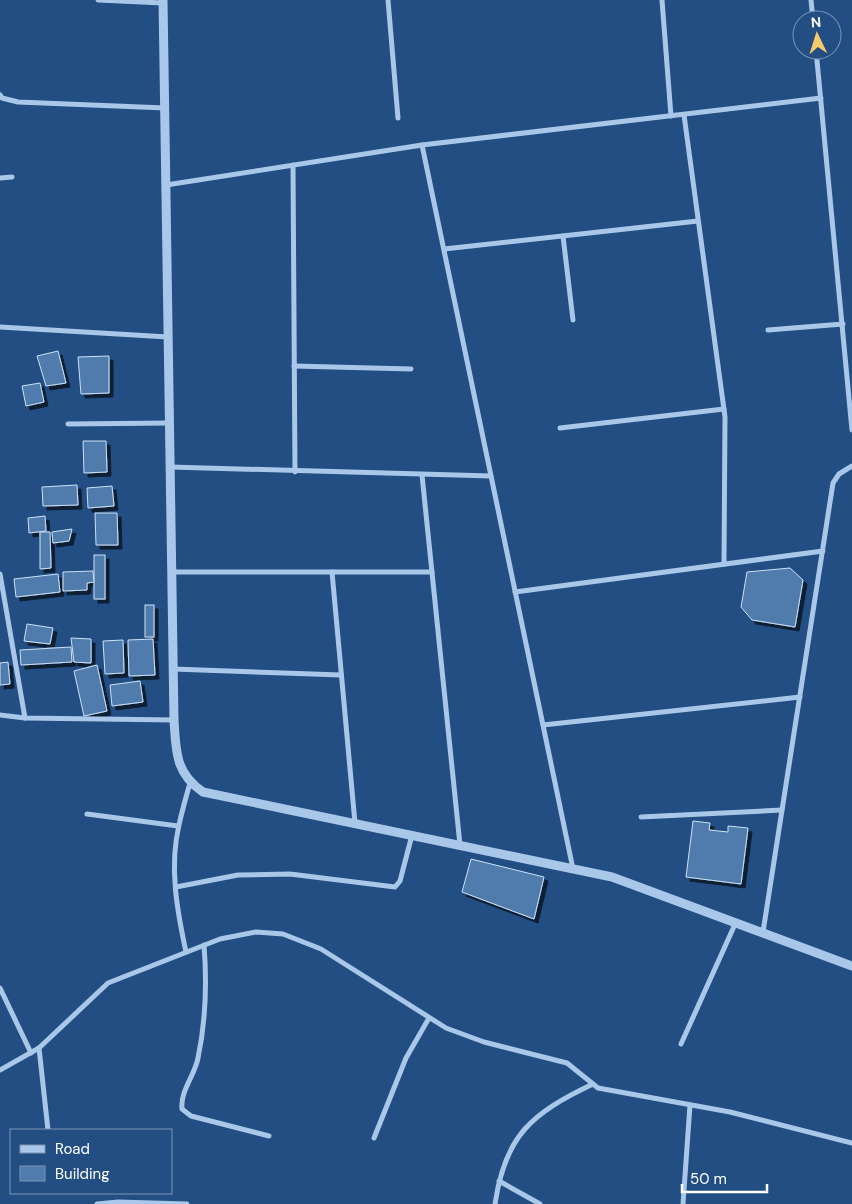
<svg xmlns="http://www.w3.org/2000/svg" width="852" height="1204" viewBox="0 0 852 1204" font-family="'DM Sans',sans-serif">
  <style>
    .building { fill: #4f7bad; stroke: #cde1f6; filter: url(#shadow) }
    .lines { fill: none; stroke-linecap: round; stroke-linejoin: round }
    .minor { stroke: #a9c7e8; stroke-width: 5 }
    .tertiary { stroke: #a9c7e8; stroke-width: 9 }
  </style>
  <defs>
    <filter id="shadow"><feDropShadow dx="4" dy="4" stdDeviation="0" flood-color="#0009"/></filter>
  </defs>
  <rect width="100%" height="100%" fill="#224e83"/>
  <g class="building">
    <path d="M58,351L66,383L46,386L37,356Z"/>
    <path d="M109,356V393L81,394L78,357Z"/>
    <path d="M40,383L44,402L26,406L22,386Z"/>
    <path d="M83,441H106L107,472L84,473Z"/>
    <path d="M77,485L78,505L43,506L42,487Z"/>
    <path d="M112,486L114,506L88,508L87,488Z"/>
    <path d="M95,513H117L118,545H96Z"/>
    <path d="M45,516L46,531L29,533L28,518Z"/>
    <path d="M72,529L69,541L53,543L52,532Z"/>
    <path d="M40,532H50L51,568L40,569Z"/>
    <rect x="94" y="555" width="11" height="44"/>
    <path d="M790,568L803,580L795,627L752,620L741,607L747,572Z"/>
    <path d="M93,571L94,582L87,583V590L63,591V572Z"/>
    <path d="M58,574L60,592L16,597L14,579Z"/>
    <rect x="145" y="605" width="9" height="32"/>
    <path d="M27,624L53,628L50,644L24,641Z"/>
    <path d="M71,638L91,639V663L74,662Z"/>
    <path d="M153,639L155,675L129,676L128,640Z"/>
    <path d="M123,640L124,673L105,674L103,641Z"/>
    <path d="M71,647L72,662L21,665L20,650Z"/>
    <path d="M8,662L10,684L0,685V663Z"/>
    <path d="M97,665L107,711L84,716L74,671Z"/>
    <path d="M140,681L143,702L112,706L110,685Z"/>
    <path d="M693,821L710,823L709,830L728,832V826L748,828L741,884L686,877Z"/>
    <path d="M471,859L544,877L534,919L462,892Z"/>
  </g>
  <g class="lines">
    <g class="minor">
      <path d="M98,0L163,3"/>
      <path d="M388,0L398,118"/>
      <path d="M662,0L671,116"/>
      <path d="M811,0L813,20"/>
      <path d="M816,50L852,430"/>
      <path d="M0,95L2,98L18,102L165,108"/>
      <path d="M684,115L725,417L724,564"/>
      <path d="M422,145L573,869"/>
      <path d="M293,165L295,472"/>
      <path d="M0,178L12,177"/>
      <path d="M166,185L422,145L821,98"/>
      <path d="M563,236L573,320"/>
      <path d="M444,249L698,221"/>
      <path d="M0,327L168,337"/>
      <path d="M768,330L843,324"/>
      <path d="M294,366L411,369"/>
      <path d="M68,424L169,423"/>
      <path d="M560,428L724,409"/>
      <path d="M170,467L491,476"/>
      <path d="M422,475L460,845"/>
      <path d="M171,572H432"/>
      <path d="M332,572L355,823"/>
      <path d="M0,574L25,718"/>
      <path d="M515,592L823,551"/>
      <path d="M173,669L341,675"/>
      <path d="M0,715L25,718L174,720"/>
      <path d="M543,725L800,697"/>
      <path d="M87,814L178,826"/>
      <path d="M641,817L782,810"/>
      <path d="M176,887L238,875L290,874L395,887L400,881L412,835"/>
      <path d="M763,932L833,483L839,474L852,466"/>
      <path d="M204,945C207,983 206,1020 198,1058C195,1075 180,1091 182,1109L191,1116L269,1136"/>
      <path d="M186,952C177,910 169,867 179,825C182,811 186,797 190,783"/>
      <path d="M0,988L31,1053"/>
      <path d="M681,1044L736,922"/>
      <path d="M39,1048L48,1130"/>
      <path d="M0,1070L39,1048L108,983L220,939L256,932L283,934L321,949L446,1028L484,1042L567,1063L598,1088L730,1112L852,1143"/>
      <path d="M374,1138L406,1058L429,1018"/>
      <path d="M499,1181L540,1204"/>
      <path d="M97,1204L118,1202L187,1204"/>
      <path d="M495,1204C505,1135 532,1113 593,1084"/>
      <path d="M683,1204L690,1105"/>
    </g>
    <path class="tertiary" d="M163,0L174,720C176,751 175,773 203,792L612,877L852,966"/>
  </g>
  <rect x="10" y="1129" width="162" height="65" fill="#224e83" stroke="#7a95b5"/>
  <rect x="20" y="1145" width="25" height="8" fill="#a9c7e8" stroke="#7a95b5"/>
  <text x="55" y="1154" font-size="15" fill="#ffffff">Road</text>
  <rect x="20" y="1166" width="25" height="15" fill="#4f7bad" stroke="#7a95b5"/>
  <text x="55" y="1179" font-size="15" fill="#ffffff">Building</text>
  <g transform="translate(817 35) rotate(356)"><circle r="24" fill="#224e83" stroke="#7a95b5"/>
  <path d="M0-4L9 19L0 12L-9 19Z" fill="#f4ca6b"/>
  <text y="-8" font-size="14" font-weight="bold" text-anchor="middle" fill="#ffffff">N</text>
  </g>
  <path d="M682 1184v8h85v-8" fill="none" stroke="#ffffff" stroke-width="2.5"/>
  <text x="690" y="1184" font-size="15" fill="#ffffff" stroke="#224e83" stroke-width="4" paint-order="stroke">50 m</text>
</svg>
